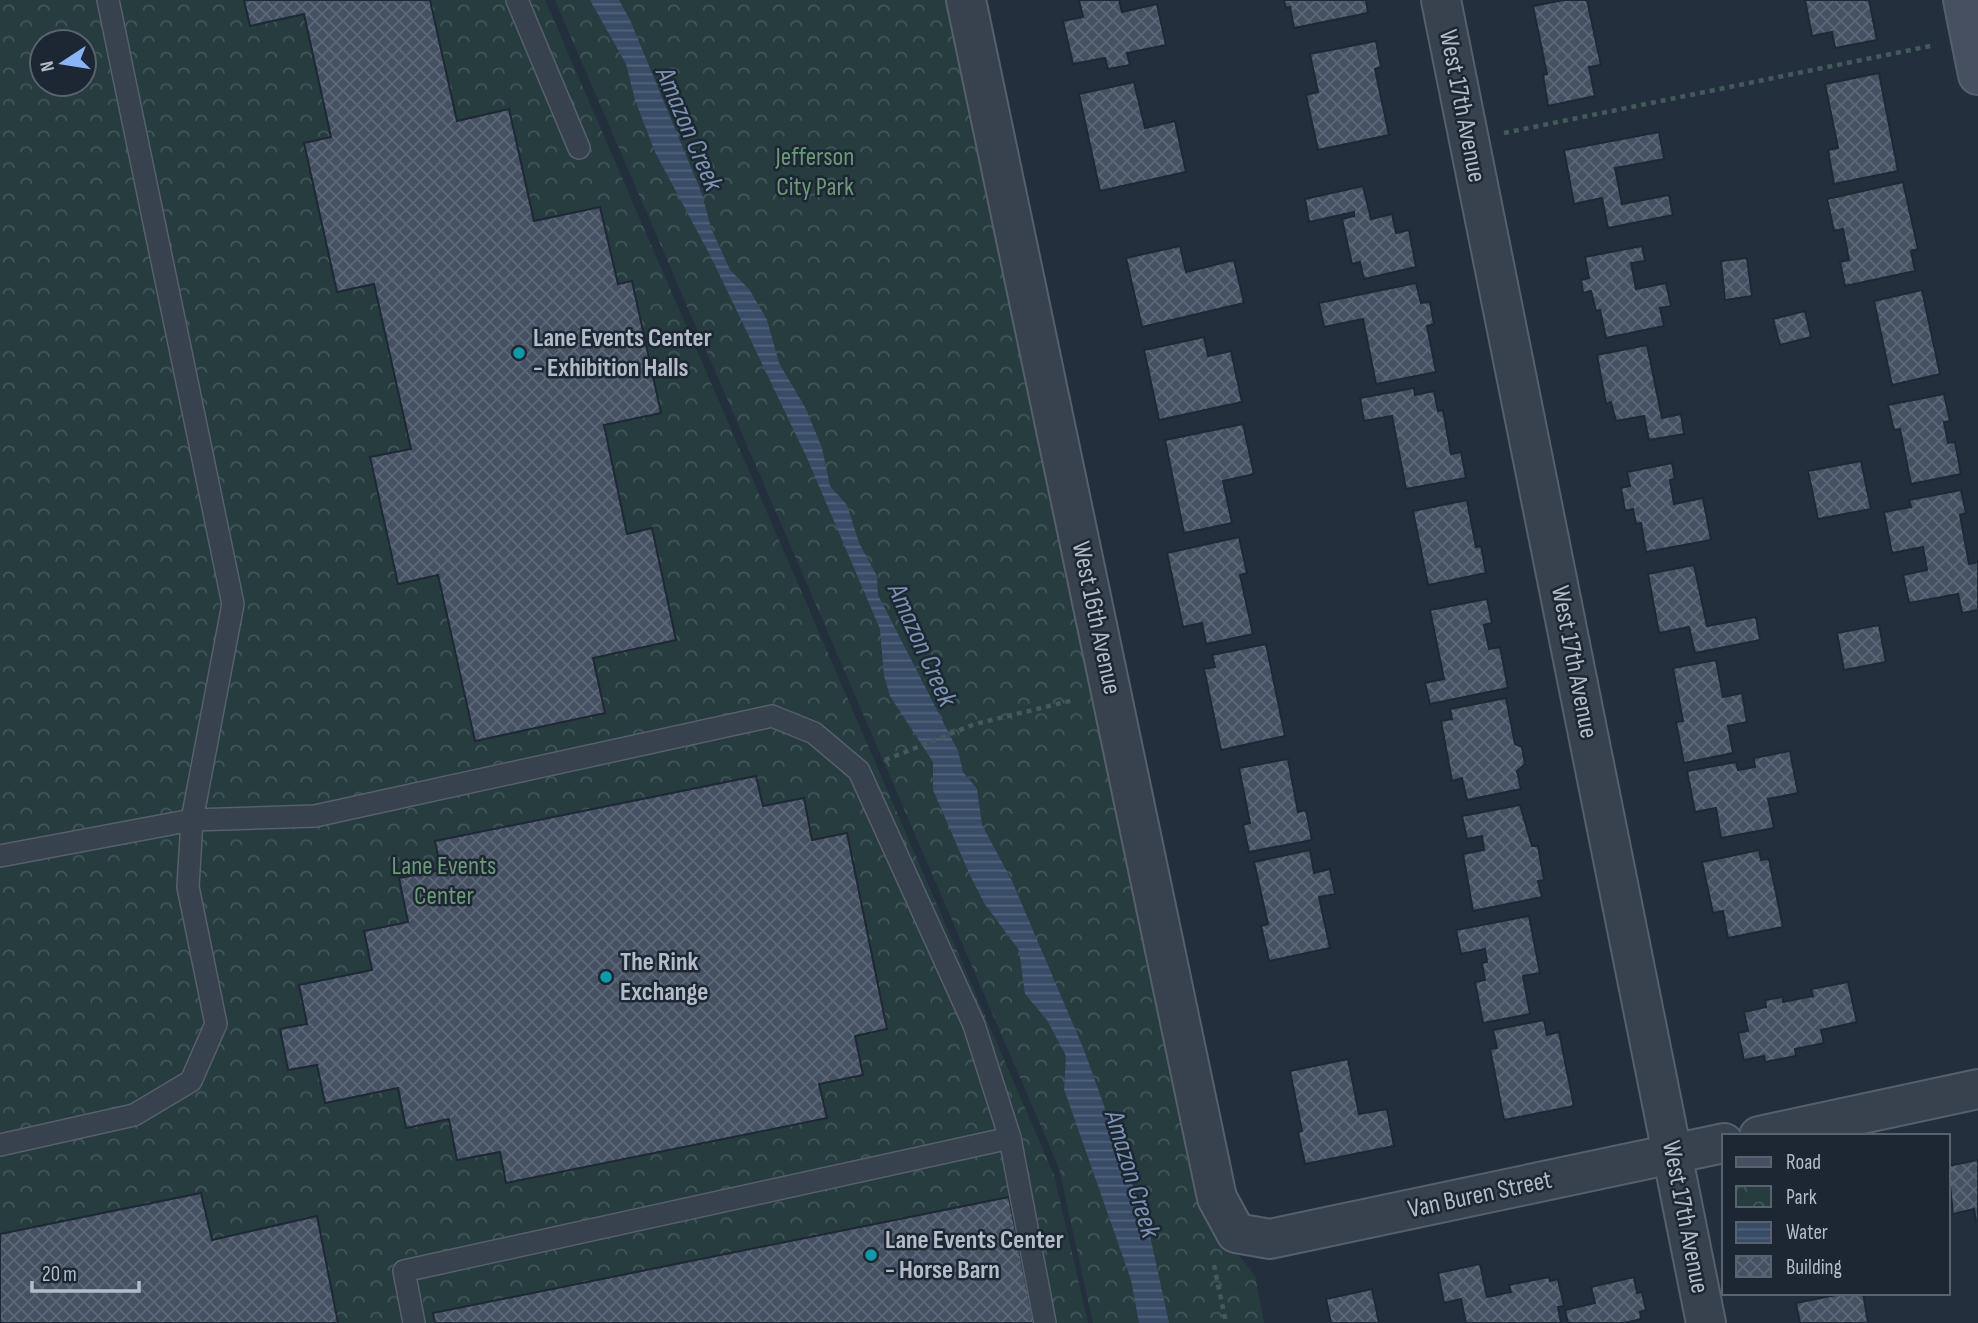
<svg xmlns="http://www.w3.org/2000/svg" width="1978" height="1323" viewBox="0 0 1978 1323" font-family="'Sofia Sans Condensed',sans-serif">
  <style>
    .park { fill: url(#park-crowns); fill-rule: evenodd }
    .water { fill: url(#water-rules) }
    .building { fill: url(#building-cross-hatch); stroke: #1f2835; stroke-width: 2 }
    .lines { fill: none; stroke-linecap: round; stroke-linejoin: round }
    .service-casing { stroke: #565f6c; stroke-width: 24 }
    .minor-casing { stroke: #565f6c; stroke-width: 42 }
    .secondary-casing { stroke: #565f6c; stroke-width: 42 }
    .path { stroke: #44595c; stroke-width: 4.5; stroke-dasharray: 5 5; stroke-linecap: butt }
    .service { stroke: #38414e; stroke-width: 21 }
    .minor { stroke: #38414e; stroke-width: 38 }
    .secondary { stroke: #465061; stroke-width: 38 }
    .culture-dot { fill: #0f9aa8; stroke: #1d2633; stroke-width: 2.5 }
    .labels { text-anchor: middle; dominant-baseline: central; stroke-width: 5; stroke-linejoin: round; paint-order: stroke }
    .street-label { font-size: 26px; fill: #b4bcc9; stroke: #1d2633 }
    .park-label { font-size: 26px; fill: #6b9a76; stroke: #1d2633 }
    .poi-label { font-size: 26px; font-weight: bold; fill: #b4bcc9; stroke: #1d2633; text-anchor: start }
    .water-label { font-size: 28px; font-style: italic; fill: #7c92b1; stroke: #1d2633 }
  </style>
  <defs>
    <pattern id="park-crowns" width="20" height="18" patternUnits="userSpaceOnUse" patternTransform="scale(1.75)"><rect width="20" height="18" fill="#263c3f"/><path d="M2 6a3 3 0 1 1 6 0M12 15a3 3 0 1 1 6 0" fill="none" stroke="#435659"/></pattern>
    <pattern id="water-rules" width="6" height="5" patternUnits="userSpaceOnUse" patternTransform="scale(1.75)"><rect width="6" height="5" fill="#394c67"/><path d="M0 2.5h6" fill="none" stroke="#53647b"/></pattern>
    <pattern id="building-cross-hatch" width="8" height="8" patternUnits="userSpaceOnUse" patternTransform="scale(1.75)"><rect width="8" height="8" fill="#455162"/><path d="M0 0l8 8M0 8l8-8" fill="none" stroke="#5d6877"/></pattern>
  </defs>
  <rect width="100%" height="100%" fill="#242f3e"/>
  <g class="park">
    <path d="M0,0H545L1054,1175L1088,1323H0ZM42,42H84V84H42Z"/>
    <path d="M555,0H954L1208,1216L1255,1276L1264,1323H1093L1059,1168Z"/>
  </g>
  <path class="water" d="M590,0H619L630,20L702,194L711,228L730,270L749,289L767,320L779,363L806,409L822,448L830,486L847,505L859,543L877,576L878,595L958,751L963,772L977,789L982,825L1012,881L1084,1050L1149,1231L1169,1323H1139L1131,1280L1064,1089L1066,1056L1047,1020L1025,994L1019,950L984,903L969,873L933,790V762L890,696L884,676L880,629L807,458L713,261L655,152L635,100L626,64Z"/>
  <g class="building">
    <path d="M244,0H430L457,121L509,109L534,221L600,207L618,284L632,281L661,413L604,425L627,534L652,528L676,640L593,658L605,713L475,741L438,575L398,584L370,457L411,449L374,284L337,292L304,143L331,137L304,14L250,26Z"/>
    <path d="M1079,0H1119L1122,12L1157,4L1166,45L1127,53L1130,65L1108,69L1105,58L1073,64L1063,21L1083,17Z"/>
    <path d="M1284,0H1366L1368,13L1294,28L1290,7L1286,8Z"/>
    <path d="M1564,0H1587L1601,65L1589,67L1595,96L1548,106L1543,75L1547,74L1533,6Z"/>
    <path d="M1805,0H1869L1877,40L1835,48L1832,32L1812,36Z"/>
    <path d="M1376,41L1381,67L1375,69L1389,135L1318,150L1306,95L1318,92L1310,54Z"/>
    <path d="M1879,73L1898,171L1834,184L1828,150L1838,148L1825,84Z"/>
    <path d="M1134,82L1145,128L1175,121L1186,172L1100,191L1079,94Z"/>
    <path d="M1659,132L1664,159L1615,168L1622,204L1669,195L1673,215L1608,228L1602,198L1574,204L1564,150Z"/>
    <path d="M1903,182L1918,249L1911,251L1915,271L1845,286L1840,262L1849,260L1843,229L1834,231L1827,199Z"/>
    <path d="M1363,186L1371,219L1392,214L1396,233L1409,230L1416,267L1364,279L1360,262L1352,264L1342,219L1354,216V212L1309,222L1305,199Z"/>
    <path d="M1180,246L1186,272L1234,260L1244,303L1142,327L1126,258Z"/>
    <path d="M1642,246L1645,261L1631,263L1636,289L1666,283L1671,306L1660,308L1664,326L1606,338L1600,310L1596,311L1591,291L1583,293L1581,280L1589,278L1585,257Z"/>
    <path d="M1747,258L1752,296L1725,300L1721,261Z"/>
    <path d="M1416,283L1421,303L1430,302L1434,324L1427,326L1436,372L1376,384L1363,319L1324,327L1319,303Z"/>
    <path d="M1922,290L1940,374L1892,385L1874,301Z"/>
    <path d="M1805,311L1811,337L1780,345L1773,319Z"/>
    <path d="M1204,337L1208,356L1231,351L1242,402L1159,420L1144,350Z"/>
    <path d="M1647,345L1662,418L1681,414L1684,434L1649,440L1644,416L1616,421L1611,402L1606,404L1597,355Z"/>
    <path d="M1414,388L1415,395L1434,391L1438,411L1443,410L1451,454L1461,452L1466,478L1406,489L1392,416L1364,421L1360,398Z"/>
    <path d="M1944,394L1950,421L1944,422L1948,443L1955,442L1961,474L1911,484L1900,429L1894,430L1888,405Z"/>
    <path d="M1243,424L1254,474L1223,481L1232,523L1184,533L1165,440Z"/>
    <path d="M1861,461L1871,509L1818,519L1808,471Z"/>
    <path d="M1672,463L1675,479L1670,480L1674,504L1703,498L1711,540L1646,552L1641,523L1636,524L1633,509L1625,511L1621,488L1630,486L1627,472Z"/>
    <path d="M1961,490L1966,513L1960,515L1969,564L1978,562V610L1962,613L1958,594L1909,603L1903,575L1927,570L1923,547L1892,553L1884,512L1911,507L1909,500Z"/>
    <path d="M1467,500L1476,547L1481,546L1486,573L1428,585L1413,511Z"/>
    <path d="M1239,537L1247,573L1240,575L1253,634L1206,644L1202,623L1183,627L1167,553Z"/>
    <path d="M1694,565L1707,626L1756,617L1760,640L1695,653L1689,627L1659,633L1648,574Z"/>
    <path d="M1487,599L1492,623L1484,625L1489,649L1500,647L1508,688L1430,704L1425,683L1444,679L1430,610Z"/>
    <path d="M1879,625L1886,662L1844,670L1837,633Z"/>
    <path d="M1266,644L1285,736L1221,750L1204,669L1215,667L1212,655Z"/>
    <path d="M1716,660L1723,697L1742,693L1747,722L1728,726L1733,753L1684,763L1676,722L1683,721L1673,668Z"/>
    <path d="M1506,698L1515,744L1522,747L1525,764L1517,771L1521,789L1467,800L1462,778L1452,781L1441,721L1452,719L1450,709Z"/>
    <path d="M1790,751L1798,793L1768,799L1774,828L1721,838L1716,808L1695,812L1687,771L1736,762L1738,770L1755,767L1754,758Z"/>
    <path d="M1288,759L1298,812L1306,810L1312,840L1249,852L1243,825L1250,823L1239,768Z"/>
    <path d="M756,776L763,806L804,798L812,840L847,833L887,1029L855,1036L863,1075L819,1084L827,1118L506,1183L500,1152L457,1160L449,1119L406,1128L398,1088L325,1103L317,1065L288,1070L280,1029L307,1024L299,985L372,970L364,931L408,922L399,878L441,870L435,841Z"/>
    <path d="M1520,805L1532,846H1538L1544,880L1538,881L1542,897L1473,911L1463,854L1484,850L1482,836L1467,839L1462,816Z"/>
    <path d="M1310,850L1314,873L1330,869L1335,894L1319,897L1330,948L1269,961L1261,926L1268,924L1254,862Z"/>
    <path d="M1759,850L1761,860L1769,859L1783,927L1728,938L1723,911L1713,913L1702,862Z"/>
    <path d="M1529,916L1540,973L1523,976L1530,1014L1483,1023L1475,982L1485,980L1482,963L1487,962L1485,949L1461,954L1456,930Z"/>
    <path d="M1848,982L1857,1022L1821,1030L1824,1043L1795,1049L1796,1056L1765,1062L1764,1056L1744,1060L1738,1033L1748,1031L1744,1012L1766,1007L1765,1000L1783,997V1002L1813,996L1811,989Z"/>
    <path d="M1544,1020L1547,1035L1559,1032L1574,1106L1504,1120L1490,1049L1497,1048L1493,1030Z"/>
    <path d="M1348,1059L1359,1114L1387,1109L1394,1146L1305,1164L1298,1132L1302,1131L1290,1071Z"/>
    <path d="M1978,1160V1220L1976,1221L1974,1209L1953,1214L1948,1166Z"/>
    <path d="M201,1193L212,1240L317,1216L338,1323H0V1234Z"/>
    <path d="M1009,1197L1034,1323H435L433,1313Z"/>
    <path d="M1480,1264L1487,1297L1511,1292L1509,1285L1549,1277L1550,1281L1558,1279L1564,1306L1558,1307L1561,1323H1466L1461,1299L1444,1303L1438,1273Z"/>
    <path d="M1634,1277L1637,1293L1642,1292L1646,1310L1640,1312L1641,1319L1624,1323H1568L1565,1310L1595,1303L1591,1287Z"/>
    <path d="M1372,1289L1379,1323H1331L1326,1299Z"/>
    <path d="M1846,1293H1863L1868,1323H1800L1796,1303Z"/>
  </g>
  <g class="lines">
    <g class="service-casing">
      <g id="service">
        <path d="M517,0L579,148"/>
        <path d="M0,856L192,820L315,816L772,716L814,733L859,771L974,1025L1010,1138L1045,1323"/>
        <path d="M0,1145L134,1115L191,1081L216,1024L188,887L192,820L233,604L108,0"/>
        <path d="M414,1323L404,1271L1010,1138"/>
      </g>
    </g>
    <g class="minor-casing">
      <g id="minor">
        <path d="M966,0L1217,1198L1236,1233L1270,1239L1724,1143"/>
        <path d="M1441,0L1706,1323"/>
        <path d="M1759,1136L1978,1089"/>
      </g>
    </g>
    <g class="secondary-casing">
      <path id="secondary" d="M1963,0L1978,75"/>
    </g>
    <g class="path">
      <path d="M1504,133L1935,45"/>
      <path d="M885,760L975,724L1074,700"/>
      <path d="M1214,1265L1226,1323"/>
    </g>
    <use href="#service" class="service"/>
    <use href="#minor" class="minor"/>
    <use href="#secondary" class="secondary"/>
  </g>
  <g class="culture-dot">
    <circle cx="519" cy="353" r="7"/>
    <circle cx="606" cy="977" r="7"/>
    <circle cx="871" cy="1255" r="7"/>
  </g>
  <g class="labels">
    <g class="street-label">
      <text transform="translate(1462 106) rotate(79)">West 17th Avenue</text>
      <text transform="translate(1096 618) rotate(78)">West 16th Avenue</text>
      <text transform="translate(1574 662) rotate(79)">West 17th Avenue</text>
      <text transform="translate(1480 1195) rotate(-12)">Van Buren Street</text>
      <text transform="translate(1685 1217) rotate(79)">West 17th Avenue</text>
    </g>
    <g class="park-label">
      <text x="815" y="157">Jefferson<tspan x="815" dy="30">City Park</tspan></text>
      <text x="444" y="866">Lane Events<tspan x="444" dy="30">Center</tspan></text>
    </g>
    <g class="poi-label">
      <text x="533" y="338">Lane Events Center<tspan x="533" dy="30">- Exhibition Halls</tspan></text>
      <text x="620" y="962">The Rink<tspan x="620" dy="30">Exchange</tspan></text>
      <text x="885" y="1240">Lane Events Center<tspan x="885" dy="30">- Horse Barn</tspan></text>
    </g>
    <g class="water-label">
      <text transform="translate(689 129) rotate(67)">Amazon Creek</text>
      <text transform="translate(922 645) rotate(66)">Amazon Creek</text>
      <text transform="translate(1132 1174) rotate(73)">Amazon Creek</text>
    </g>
  </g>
  <rect x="1722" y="1134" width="228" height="161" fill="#1d2633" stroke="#59626f" stroke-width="2"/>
  <rect x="1736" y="1157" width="35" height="10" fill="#465061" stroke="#59626f" stroke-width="2"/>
  <text x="1786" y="1169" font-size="21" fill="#b4bcc9">Road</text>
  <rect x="1736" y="1186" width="35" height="21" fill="url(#park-crowns)" stroke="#59626f" stroke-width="2"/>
  <text x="1786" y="1204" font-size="21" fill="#b4bcc9">Park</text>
  <rect x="1736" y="1222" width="35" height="21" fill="url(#water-rules)" stroke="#59626f" stroke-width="2"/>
  <text x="1786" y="1239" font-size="21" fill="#b4bcc9">Water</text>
  <rect x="1736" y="1256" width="35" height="21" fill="url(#building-cross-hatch)" stroke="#59626f" stroke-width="2"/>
  <text x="1786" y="1274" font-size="21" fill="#b4bcc9">Building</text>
  <g transform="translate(63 63) rotate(258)"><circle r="33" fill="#1d2633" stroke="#59626f" stroke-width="2"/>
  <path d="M0-5L12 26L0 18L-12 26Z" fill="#8ab4f8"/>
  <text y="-10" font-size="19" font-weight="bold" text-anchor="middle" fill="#b4bcc9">N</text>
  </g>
  <path d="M32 1281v10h107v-10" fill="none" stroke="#b4bcc9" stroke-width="3.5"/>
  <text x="42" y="1281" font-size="21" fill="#b4bcc9" stroke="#1d2633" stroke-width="5" paint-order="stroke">20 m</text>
</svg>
